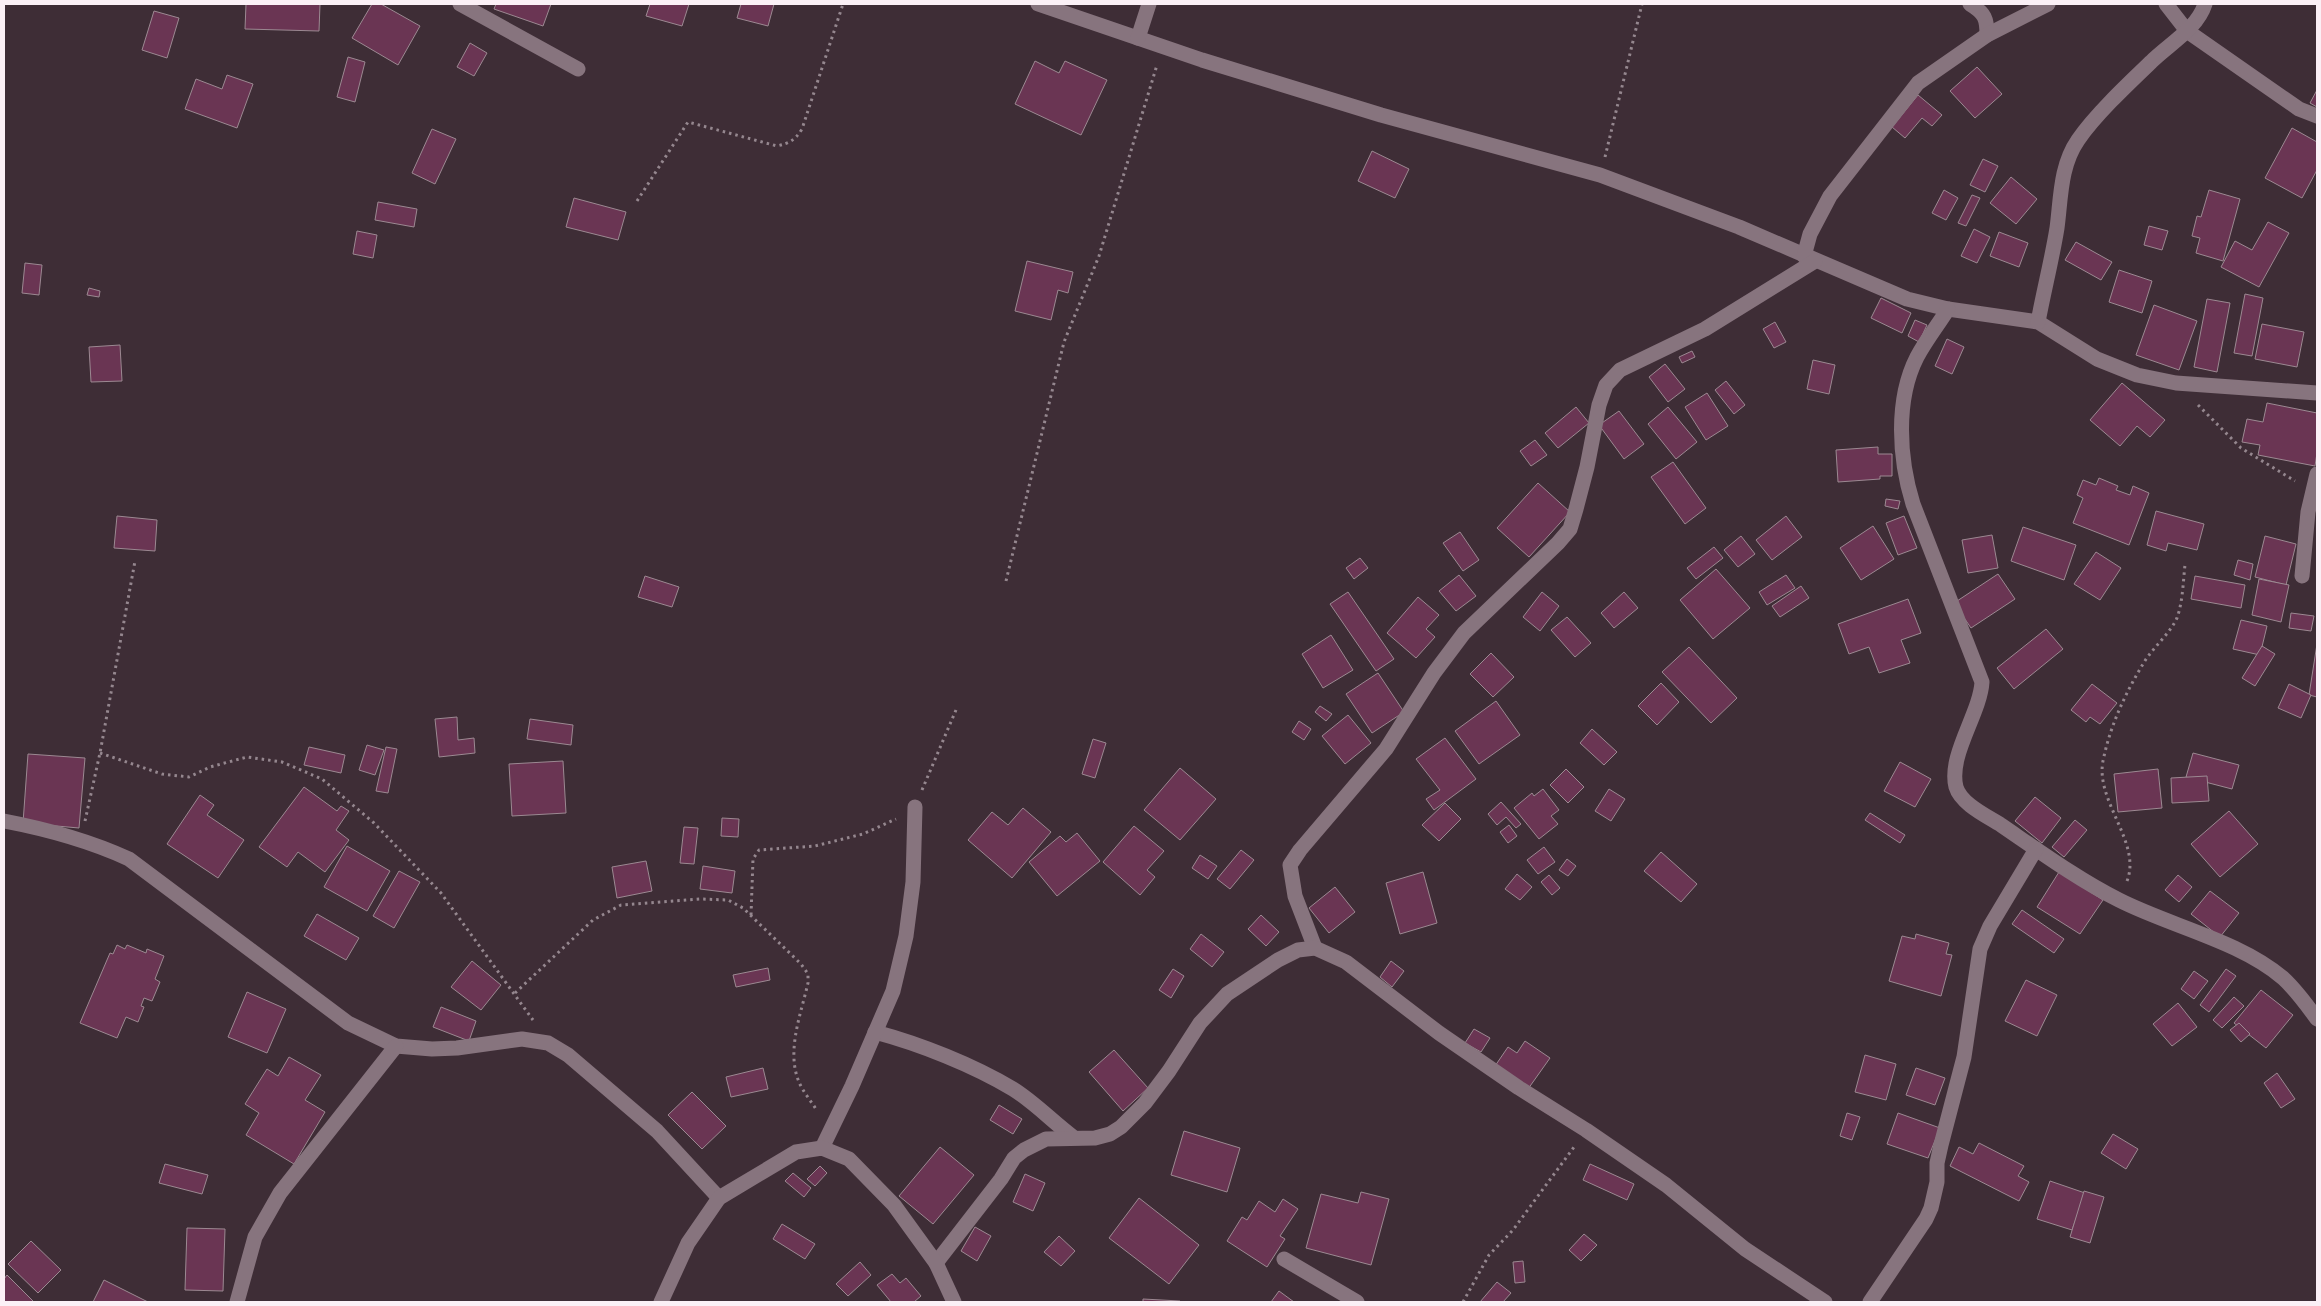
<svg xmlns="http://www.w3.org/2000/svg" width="2321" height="1306" viewBox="0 0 2321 1306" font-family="'Zilla Slab',serif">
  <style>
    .building { fill: #6a3553; stroke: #9c8992 }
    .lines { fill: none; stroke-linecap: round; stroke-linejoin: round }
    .path { stroke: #95878f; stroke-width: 3; stroke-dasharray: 2.5 4; stroke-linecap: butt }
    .minor { stroke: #87747e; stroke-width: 15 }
  </style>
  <rect width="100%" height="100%" fill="#3e2d36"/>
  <g class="building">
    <path d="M246,4H320L319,31L245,29Z"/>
    <path d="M372,4H381L420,26L398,65L352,38Z"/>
    <path d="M496,4H551L543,26L494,9Z"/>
    <path d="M650,4H689L682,26L646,16Z"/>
    <path d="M741,4H774L768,26L737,18Z"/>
    <path d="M154,11L179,18L167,58L142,50Z"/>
    <path d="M470,43L487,53L474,76L457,67Z"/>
    <path d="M348,57L365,62L355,102L337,97Z"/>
    <path d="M1035,61L1059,73L1065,61L1107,80L1081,135L1015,104Z"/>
    <path d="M1977,67L2002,94L1975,118L1950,91Z"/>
    <path d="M227,75L253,84L237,128L185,109L196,79L222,89Z"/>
    <path d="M2317,90V107L2310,103Z"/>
    <path d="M1918,95L1942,115L1932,126L1922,118L1905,138L1892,127Z"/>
    <path d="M2292,128L2317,142V170L2302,198L2265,178Z"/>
    <path d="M432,129L456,139L435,184L412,173Z"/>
    <path d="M1372,151L1409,169L1395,198L1358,181Z"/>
    <path d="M1983,159L1998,166L1985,192L1970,185Z"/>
    <path d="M2011,177L2037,199L2016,224L1990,203Z"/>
    <path d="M1944,190L1958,198L1946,220L1932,213Z"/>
    <path d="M2209,190L2240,199L2223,261L2196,253L2200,238L2192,236L2197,216L2201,217Z"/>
    <path d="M1972,195L1980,198L1966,226L1958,223Z"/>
    <path d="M574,198L626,212L618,240L566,227Z"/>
    <path d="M378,202L417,209L414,227L375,220Z"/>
    <path d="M2268,222L2289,233L2259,287L2221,267L2235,241L2252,250Z"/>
    <path d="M2149,226L2168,231L2162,250L2144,245Z"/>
    <path d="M1974,229L1990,237L1977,263L1961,256Z"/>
    <path d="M357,231L377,235L373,258L353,254Z"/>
    <path d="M1999,232L2028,243L2019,267L1990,256Z"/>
    <path d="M2076,242L2112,262L2101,280L2065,260Z"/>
    <path d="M1027,261L1073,272L1068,293L1058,290L1051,320L1015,311Z"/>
    <path d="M25,263L42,265L39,295L22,293Z"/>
    <path d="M2119,270L2152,281L2142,313L2109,302Z"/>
    <path d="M89,288L100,291L99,297L87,295Z"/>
    <path d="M2245,294L2263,298L2252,356L2234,353Z"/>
    <path d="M1881,298L1911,313L1902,333L1871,318Z"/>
    <path d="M2207,299L2230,303L2217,372L2194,367Z"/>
    <path d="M2154,305L2197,321L2179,370L2136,355Z"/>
    <path d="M1915,320L1927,325L1919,342L1908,336Z"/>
    <path d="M1775,322L1786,342L1774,348L1763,329Z"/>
    <path d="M2262,324L2304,332L2297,367L2255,359Z"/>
    <path d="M1947,339L1964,347L1952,374L1935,366Z"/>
    <path d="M120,345L122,381L91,382L89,347Z"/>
    <path d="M1692,351L1695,357L1682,363L1679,357Z"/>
    <path d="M1813,360L1835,365L1829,394L1807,389Z"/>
    <path d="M1665,364L1685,389L1668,402L1649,377Z"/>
    <path d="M1726,381L1745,405L1734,414L1715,390Z"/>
    <path d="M2122,383L2165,420L2150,437L2137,426L2120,446L2090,420Z"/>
    <path d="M1707,393L1728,426L1706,440L1685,407Z"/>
    <path d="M2267,403L2317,413V453L2315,466L2258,455L2260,445L2242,442L2247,419L2263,422Z"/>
    <path d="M1576,407L1589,423L1558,448L1545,433Z"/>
    <path d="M1668,407L1697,442L1676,459L1648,424Z"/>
    <path d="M1619,411L1644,444L1624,459L1599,425Z"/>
    <path d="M1535,440L1547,455L1531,466L1520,451Z"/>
    <path d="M1878,447V454H1892V476H1880V479L1838,482L1836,450Z"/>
    <path d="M1673,462L1706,508L1685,524L1651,477Z"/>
    <path d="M2099,478L2118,486L2116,490L2130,495L2133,486L2149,493L2129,545L2073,523L2083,498L2077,495L2083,480L2096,485Z"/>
    <path d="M1538,483L1570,512L1529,557L1497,528Z"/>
    <path d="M1886,499L1900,501L1898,509L1885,506Z"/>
    <path d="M2156,511L2204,524L2197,550L2168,543L2166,551L2147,545Z"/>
    <path d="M117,516L157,520L155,551L114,548Z"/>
    <path d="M1786,516L1802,537L1772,560L1756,540Z"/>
    <path d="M1904,516L1917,548L1898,555L1886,523Z"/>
    <path d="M1873,526L1894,559L1861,580L1840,548Z"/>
    <path d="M2023,527L2076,545L2064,580L2011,561Z"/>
    <path d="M1460,532L1479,560L1463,571L1443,543Z"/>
    <path d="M1992,535L1998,568L1968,573L1962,540Z"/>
    <path d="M1741,536L1755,554L1738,567L1724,550Z"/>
    <path d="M2265,536L2296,544L2286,585L2255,577Z"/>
    <path d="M1714,547L1723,558L1696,579L1687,568Z"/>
    <path d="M2096,552L2121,568L2100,600L2074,584Z"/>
    <path d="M1360,558L1368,568L1354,579L1346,568Z"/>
    <path d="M2238,560L2253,564L2250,580L2234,575Z"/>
    <path d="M1716,569L1750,608L1713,639L1680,600Z"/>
    <path d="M1998,574L2015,599L1971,628L1954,603Z"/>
    <path d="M1459,575L1476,596L1456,611L1439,591Z"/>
    <path d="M1786,575L1795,588L1767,605L1759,592Z"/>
    <path d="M645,576L679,587L672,607L638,597Z"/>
    <path d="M2195,576L2245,585L2241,608L2191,599Z"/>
    <path d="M2259,579L2289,585L2281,622L2252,615Z"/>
    <path d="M1801,586L1809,598L1780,617L1772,606Z"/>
    <path d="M1348,592L1394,659L1376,671L1330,604Z"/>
    <path d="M1542,592L1559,606L1540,631L1523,617Z"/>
    <path d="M1624,592L1638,608L1614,628L1601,613Z"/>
    <path d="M1418,597L1439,615L1426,629L1435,637L1416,658L1387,633Z"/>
    <path d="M1908,599L1921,633L1901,640L1910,663L1879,673L1869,647L1849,654L1838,624Z"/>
    <path d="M2291,613L2314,616L2311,631L2289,628Z"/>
    <path d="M1567,617L1591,643L1575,657L1551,630Z"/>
    <path d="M2241,620L2267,626L2260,655L2233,649Z"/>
    <path d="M2046,629L2063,649L2014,689L1997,668Z"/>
    <path d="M1331,635L1353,670L1323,688L1302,654Z"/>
    <path d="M2317,644V697L2309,695Z"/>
    <path d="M2262,646L2275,654L2255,686L2242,678Z"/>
    <path d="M1689,647L1737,698L1711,723L1662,672Z"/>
    <path d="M1491,653L1514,677L1493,697L1470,674Z"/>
    <path d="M1378,673L1404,712L1372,733L1346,694Z"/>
    <path d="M1661,683L1679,702L1657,725L1638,706Z"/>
    <path d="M2092,684L2117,703L2100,724L2090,717L2086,722L2071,710Z"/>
    <path d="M2289,684L2311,695L2301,718L2278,708Z"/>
    <path d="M1496,701L1520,735L1479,764L1455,731Z"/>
    <path d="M1320,706L1332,714L1326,721L1315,712Z"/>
    <path d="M1348,715L1371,743L1345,764L1322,736Z"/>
    <path d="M457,717L458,740L474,738L475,753L439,757L435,719Z"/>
    <path d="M530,719L573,725L571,745L527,739Z"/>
    <path d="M1299,721L1311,729L1304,740L1292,732Z"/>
    <path d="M1592,729L1617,752L1604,765L1580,743Z"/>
    <path d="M1445,738L1476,779L1434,810L1426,799L1440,790L1416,759Z"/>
    <path d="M1093,739L1106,743L1095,778L1082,774Z"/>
    <path d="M367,745L384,750L375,775L359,770Z"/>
    <path d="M309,747L345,755L341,773L304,765Z"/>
    <path d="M386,747L397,749L388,793L376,791Z"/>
    <path d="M2193,753L2239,765L2232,789L2186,777Z"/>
    <path d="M28,754L85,758L79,828L23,823Z"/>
    <path d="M563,761L566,813L512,816L509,764Z"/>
    <path d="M1900,762L1931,779L1915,807L1884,791Z"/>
    <path d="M1180,768L1216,799L1180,840L1144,810Z"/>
    <path d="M1566,769L1584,787L1568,803L1550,785Z"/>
    <path d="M2158,769L2162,808L2118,812L2114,774Z"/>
    <path d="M2207,776L2209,801L2172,803L2171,778Z"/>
    <path d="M304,787L337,811L341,806L349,811L336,830L349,840L325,872L298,852L287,867L259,847Z"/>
    <path d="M1543,789L1559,810L1551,816L1558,824L1539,839L1514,808L1532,793L1534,796Z"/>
    <path d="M1609,789L1625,799L1611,821L1595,811Z"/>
    <path d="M200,795L214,805L207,815L244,840L218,878L167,844Z"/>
    <path d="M2035,797L2061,818L2042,843L2015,821Z"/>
    <path d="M1501,802L1521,824L1516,828L1506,817L1497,825L1488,814Z"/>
    <path d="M1445,803L1461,819L1439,841L1422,825Z"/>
    <path d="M1023,808L1051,832L1012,878L968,840L992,812L1008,825Z"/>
    <path d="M2229,811L2258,844L2220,877L2191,844Z"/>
    <path d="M1870,813L1905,835L1900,843L1865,820Z"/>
    <path d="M722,818L739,819L738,837L721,836Z"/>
    <path d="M2075,820L2087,830L2064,857L2052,847Z"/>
    <path d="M1509,825L1517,836L1508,843L1500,832Z"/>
    <path d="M1134,826L1164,851L1147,870L1155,877L1140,895L1103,862Z"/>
    <path d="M684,827L698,828L694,864L680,863Z"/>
    <path d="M1077,833L1100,861L1057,896L1029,862L1060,836L1066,842Z"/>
    <path d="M347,846L390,871L367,911L324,887Z"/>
    <path d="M1544,847L1555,862L1538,874L1527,860Z"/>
    <path d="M1241,850L1254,860L1230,889L1217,879Z"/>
    <path d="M1661,852L1697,884L1681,902L1644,871Z"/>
    <path d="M1200,855L1217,866L1208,879L1192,868Z"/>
    <path d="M1567,859L1576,866L1568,876L1559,870Z"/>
    <path d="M646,861L652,891L617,898L612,867Z"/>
    <path d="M703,866L735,871L732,893L700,889Z"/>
    <path d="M399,871L420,882L394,928L373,916Z"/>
    <path d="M1423,872L1437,923L1400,934L1386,883Z"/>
    <path d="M2059,872L2103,900L2080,934L2037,907Z"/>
    <path d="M1517,874L1532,887L1520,900L1505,889Z"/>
    <path d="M1549,875L1560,888L1552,895L1541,882Z"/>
    <path d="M2178,875L2192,887L2179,902L2165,890Z"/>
    <path d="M1335,887L1355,912L1329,933L1309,908Z"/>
    <path d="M2210,891L2239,913L2220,937L2191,914Z"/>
    <path d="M2022,910L2064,939L2054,953L2012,924Z"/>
    <path d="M317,914L359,938L346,960L304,936Z"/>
    <path d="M1261,915L1279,932L1266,946L1248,929Z"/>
    <path d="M1201,934L1224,952L1212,967L1190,949Z"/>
    <path d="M1916,934L1949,943L1946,954L1952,955L1941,996L1889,981L1902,936L1915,939Z"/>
    <path d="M117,945L125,949L127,945L146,953L147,949L164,956L155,979L160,982L152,1001L144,998L141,1006L144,1007L138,1022L126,1017L117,1038L80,1023L110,953L113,954Z"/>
    <path d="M472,961L501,985L481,1010L451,987Z"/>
    <path d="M1391,961L1404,971L1392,987L1380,977Z"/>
    <path d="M768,968L770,980L736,987L733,975Z"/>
    <path d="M1173,969L1184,976L1171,998L1159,990Z"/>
    <path d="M2226,969L2236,976L2209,1012L2200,1005Z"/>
    <path d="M2194,971L2208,981L2194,999L2181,989Z"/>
    <path d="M2026,980L2057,995L2037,1036L2005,1021Z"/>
    <path d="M2261,990L2293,1015L2266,1048L2234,1023Z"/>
    <path d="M247,992L286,1009L267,1053L228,1037Z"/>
    <path d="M2234,997L2244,1006L2222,1028L2213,1020Z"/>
    <path d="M2178,1003L2197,1027L2172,1046L2153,1024Z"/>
    <path d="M441,1007L476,1021L469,1041L433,1027Z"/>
    <path d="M2239,1023L2250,1034L2241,1042L2230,1030Z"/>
    <path d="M1474,1029L1490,1038L1481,1052L1465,1043Z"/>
    <path d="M1525,1041L1550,1058L1528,1089L1495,1066L1508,1047L1517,1053Z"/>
    <path d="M1114,1050L1148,1088L1123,1111L1089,1072Z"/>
    <path d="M1865,1055L1896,1064L1886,1100L1855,1092Z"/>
    <path d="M289,1057L321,1075L305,1100L325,1112L294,1164L246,1135L259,1113L245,1104L267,1069L278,1076Z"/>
    <path d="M763,1068L768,1089L731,1097L726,1077Z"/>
    <path d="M1916,1068L1945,1078L1935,1105L1906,1095Z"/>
    <path d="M2277,1073L2295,1099L2281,1108L2264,1083Z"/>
    <path d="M692,1092L726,1126L702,1149L668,1115Z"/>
    <path d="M999,1105L1022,1119L1013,1134L990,1120Z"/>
    <path d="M1847,1113L1860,1117L1852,1140L1840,1136Z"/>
    <path d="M1898,1113L1940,1128L1928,1158L1887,1144Z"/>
    <path d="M1184,1131L1240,1148L1227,1192L1171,1175Z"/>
    <path d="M2113,1134L2138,1149L2126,1169L2101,1153Z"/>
    <path d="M1979,1143L2024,1166L2018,1176L2029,1182L2019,1201L1950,1166L1959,1147L1973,1154Z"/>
    <path d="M940,1147L974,1175L933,1224L899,1196Z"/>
    <path d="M165,1164L208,1175L202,1194L159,1183Z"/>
    <path d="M1590,1164L1634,1184L1627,1200L1583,1180Z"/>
    <path d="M820,1166L827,1173L815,1186L807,1179Z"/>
    <path d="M793,1173L811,1188L804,1197L785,1181Z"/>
    <path d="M1025,1174L1045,1183L1033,1211L1013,1202Z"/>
    <path d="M2050,1181L2085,1193L2072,1230L2037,1219Z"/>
    <path d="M2084,1191L2104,1197L2090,1243L2070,1237Z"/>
    <path d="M1361,1192L1389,1199L1371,1265L1306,1248L1321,1194L1358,1203Z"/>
    <path d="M1139,1198L1199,1245L1169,1284L1109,1238Z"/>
    <path d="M1283,1199L1298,1209L1280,1236L1285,1239L1267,1267L1227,1241L1242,1217L1247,1220L1259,1201L1275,1212Z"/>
    <path d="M782,1224L815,1244L805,1259L773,1239Z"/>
    <path d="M975,1227L991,1236L977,1261L961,1251Z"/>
    <path d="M187,1228L225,1229L223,1291L185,1290Z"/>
    <path d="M1584,1234L1597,1245L1581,1261L1569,1250Z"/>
    <path d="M1059,1236L1075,1251L1061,1266L1044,1252Z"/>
    <path d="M31,1241L61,1270L38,1293L8,1264Z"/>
    <path d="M1523,1261L1525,1282L1515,1283L1513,1262Z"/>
    <path d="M860,1262L871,1275L848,1296L836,1284Z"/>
    <path d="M892,1274L900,1283L906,1278L921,1296L914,1302H891L877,1285Z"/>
    <path d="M7,1275L34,1302H4V1279Z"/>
    <path d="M104,1280L148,1302H93Z"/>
    <path d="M1497,1282L1511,1293L1503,1302H1480Z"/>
    <path d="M1279,1291L1294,1302H1271Z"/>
    <path d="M1143,1299L1180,1301V1302H1143Z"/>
  </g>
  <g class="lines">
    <g class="path">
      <path d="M1605,157L1642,4"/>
      <path d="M637,201L688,122L777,146C790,143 795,140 802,129L843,4"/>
      <path d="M2198,405L2241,448L2295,481"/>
      <path d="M1006,581L1064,342L1099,256L1157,65"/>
      <path d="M100,753L162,774L189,777L210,767L247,757L282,762L322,779L374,823L441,893L533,1020"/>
      <path d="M922,790L956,710"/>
      <path d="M85,821L100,753L135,561"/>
      <path d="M2127,881C2142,843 2095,801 2103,761C2110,726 2125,694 2143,664C2153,647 2169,635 2177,618C2183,601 2183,582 2185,565"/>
      <path d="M751,915L753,859L759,850L815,846L863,834L896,819"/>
      <path d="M515,993L593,920L621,905L700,899L728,900L743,908L801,964L808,974V983C801,1014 786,1051 799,1082C803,1092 812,1102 817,1111"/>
      <path d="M1463,1302L1489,1255L1513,1230L1574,1147"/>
    </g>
    <g class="minor">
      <path d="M460,4L578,69"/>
      <path d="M1038,4L1202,60L1381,115L1600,175L1739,227L1907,299L1948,309L2038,322L2097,359L2137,375L2176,383L2317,393"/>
      <path d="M1970,4C1985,13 1987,19 1987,35"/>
      <path d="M2166,4L2187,31L2299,109L2317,116"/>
      <path d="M1138,38L1149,4"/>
      <path d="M1804,256L1810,234L1830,196L1918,83L1987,35L2048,4"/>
      <path d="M1948,309C1938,325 1926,340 1917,357C1895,400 1899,459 1913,504L1982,682C1980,714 1948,755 1956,787C1961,804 1987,816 2001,825C2039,851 2079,880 2119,900C2170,926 2240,941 2283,978C2296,990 2307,1005 2317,1019"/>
      <path d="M2038,322C2044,290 2052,259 2057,228C2061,198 2060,166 2078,140C2095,115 2129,83 2151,62C2169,44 2197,29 2205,4"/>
      <path d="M2302,576L2308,512L2317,474"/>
      <path d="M4,821C46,829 90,841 129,859L348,1023L396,1046L432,1049L457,1048L522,1039L548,1043L568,1055L657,1131L719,1198"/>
      <path d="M1315,948L1295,896L1290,865L1300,850L1386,749L1434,673L1464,633L1558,543L1570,529L1576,509L1587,467L1599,405L1606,385L1620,370L1705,329L1815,261"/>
      <path d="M875,1032C920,1044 973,1065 1013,1089C1034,1102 1053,1122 1073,1137"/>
      <path d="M822,1148L852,1086L893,991L906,936L913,882L915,807"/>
      <path d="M1284,1259L1357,1302"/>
      <path d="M936,1263L1001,1179L1014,1158L1024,1150L1046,1139L1095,1138L1110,1134L1121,1127L1145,1103L1169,1071L1200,1023L1227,994L1278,960L1298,950L1315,948L1346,962L1439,1033L1519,1088L1586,1130L1666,1185L1745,1249L1825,1302"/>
      <path d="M237,1302L255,1237L280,1193L396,1046"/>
      <path d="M661,1302L688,1243L719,1198L796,1152L822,1148L849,1159L894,1205L936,1263L954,1302"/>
      <path d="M1870,1302L1926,1219L1931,1208L1937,1182V1163L1941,1145L1964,1057L1980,949L1990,926L2036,849"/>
    </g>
  </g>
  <rect width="2321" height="1306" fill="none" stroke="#fbf0f6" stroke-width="10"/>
</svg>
